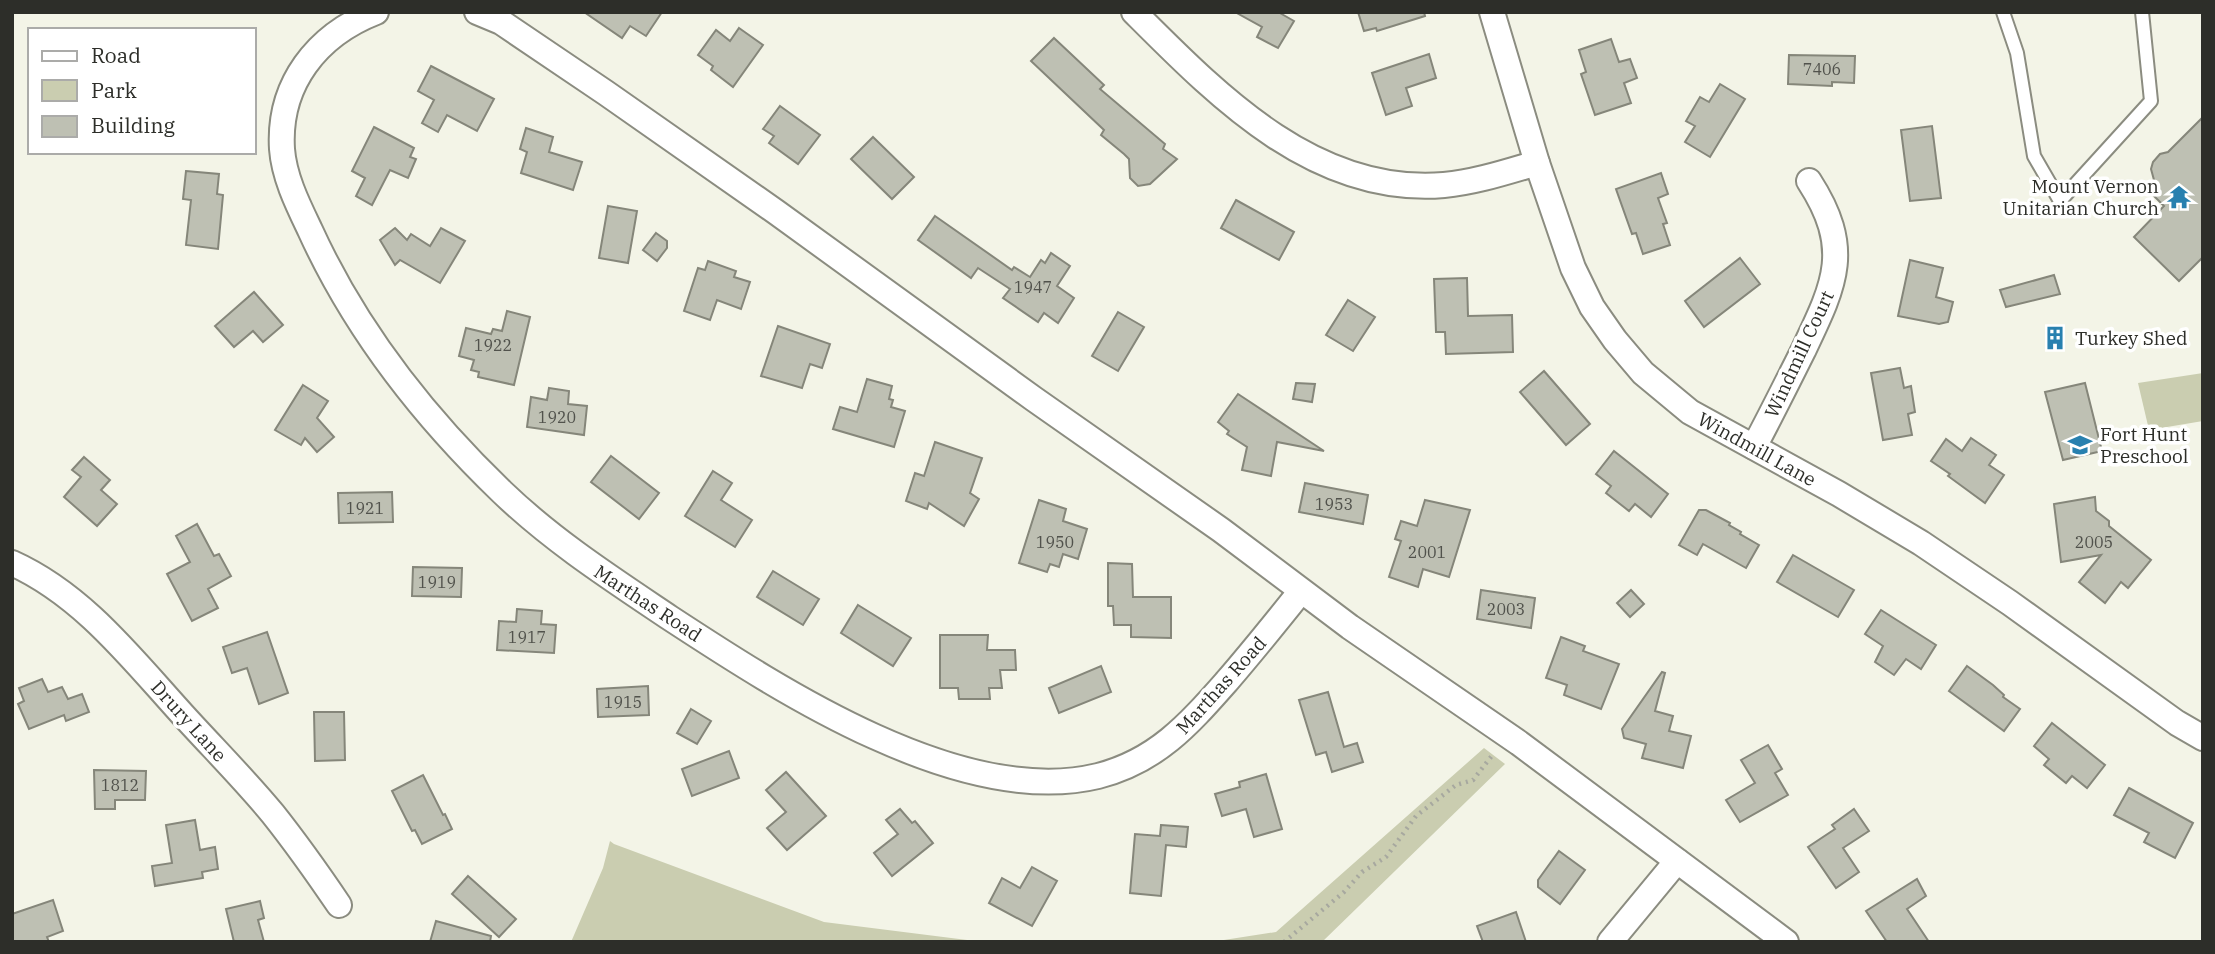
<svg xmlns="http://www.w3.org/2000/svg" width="2215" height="954" viewBox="0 0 2215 954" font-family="'IBM Plex Serif',serif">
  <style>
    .green { fill: #cacdb0 }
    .building { fill: #bec0b3; stroke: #85867a; stroke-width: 2 }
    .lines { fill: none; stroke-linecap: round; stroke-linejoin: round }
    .service-casing { stroke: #8b8c80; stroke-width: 16 }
    .minor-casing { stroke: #8b8c80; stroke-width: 28 }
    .path { stroke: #a7a89f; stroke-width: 4.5; stroke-dasharray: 2 5; stroke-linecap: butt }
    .service { stroke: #fff; stroke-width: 12 }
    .minor { stroke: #fff; stroke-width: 24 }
    .labels { text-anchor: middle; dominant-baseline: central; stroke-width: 7; stroke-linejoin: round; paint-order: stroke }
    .number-label { font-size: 16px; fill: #51524c }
    .poi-label { font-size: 19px; fill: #2d2e29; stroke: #fff; text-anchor: start }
    .street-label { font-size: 19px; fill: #2d2e29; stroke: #fff }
  </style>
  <rect width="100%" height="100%" fill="#f3f4e7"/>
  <g class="green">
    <path d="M2203,373V421L2149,430L2138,383Z"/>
    <path d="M1484,748L1505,764L1322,942H1211L1276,932Z"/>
    <path d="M610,841L614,844L824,922L983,942H571L603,868Z"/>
  </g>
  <g class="building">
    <path d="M584,12H662L646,36L630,26L622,38Z"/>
    <path d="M1235,12H1278L1294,21L1278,48L1257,37L1262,27Z"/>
    <path d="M1358,12H1424L1425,16L1377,31L1376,28L1364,31Z"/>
    <path d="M739,28L763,45L733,87L711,70L713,66L698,55L716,30L730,41Z"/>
    <path d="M1054,38L1104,85L1100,89L1165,144L1163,149L1177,159L1150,184L1138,186L1130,178L1129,159L1124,154L1101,135L1104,130L1031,61Z"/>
    <path d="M1611,39L1619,62L1630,59L1637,78L1624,83L1631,103L1595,115L1581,74L1586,72L1579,50Z"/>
    <path d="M1429,54L1436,78L1406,88L1412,106L1386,115L1372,73Z"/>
    <path d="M1789,55L1855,56L1854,83L1832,82V86L1788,84Z"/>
    <path d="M431,66L494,99L477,131L447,115L438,132L422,123L434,100L418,91Z"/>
    <path d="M1720,84L1745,99L1710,157L1685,142L1695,126L1686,121L1700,97L1709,102Z"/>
    <path d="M780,106L820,135L798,164L769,143L774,136L763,129Z"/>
    <path d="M2203,117V257L2179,281L2134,237L2164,206L2146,188L2154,180L2151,169L2153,162L2160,154L2168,152Z"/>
    <path d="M1932,126L1941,198L1910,201L1901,130Z"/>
    <path d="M374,127L414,148L410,157L416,159L408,178L390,170L372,205L356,196L365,178L352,171Z"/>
    <path d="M526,128L553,137L549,152L582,162L573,190L521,173L527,152L520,149Z"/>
    <path d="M873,137L914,177L892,199L851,159Z"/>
    <path d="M186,171L219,174L217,194L223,195L218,249L186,245L191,200L183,199Z"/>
    <path d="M1661,173L1668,194L1658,198L1667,223L1663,224L1670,245L1643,254L1636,233L1632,234L1616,189Z"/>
    <path d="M1236,200L1294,232L1279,260L1221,228Z"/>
    <path d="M608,206L637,211L628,263L599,258Z"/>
    <path d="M935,216L1012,270L1014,267L1030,277L1041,260L1045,263L1051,253L1070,266L1057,286L1074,298L1058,323L1044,313L1038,322L1003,298L1010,289L978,268L971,278L918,240Z"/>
    <path d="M395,228L407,240L411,234L430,246L441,228L465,241L440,283L400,260L395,265L380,240Z"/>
    <path d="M656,233L667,241V248L657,261L643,250Z"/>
    <path d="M1740,258L1760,284L1704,327L1685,301Z"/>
    <path d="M1910,260L1943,268L1936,297L1953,302L1948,322L1939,324L1898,316Z"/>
    <path d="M708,261L736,271L734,277L750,282L741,309L717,300L710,320L684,311L698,268L705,270Z"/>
    <path d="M2054,275L2060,294L2006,307L2000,290Z"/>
    <path d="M1467,278L1468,316L1512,315L1513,352L1446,354L1445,332H1436L1434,279Z"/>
    <path d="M254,292L283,325L263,342L253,331L234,347L215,326Z"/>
    <path d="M1348,300L1375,317L1353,351L1326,335Z"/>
    <path d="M507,311L530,317L514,385L478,377L479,372L471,370L474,360L459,356L466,328L491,334L493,329L502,331Z"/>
    <path d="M1118,312L1144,327L1118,371L1092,356Z"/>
    <path d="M778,326L830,344L822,368L810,364L802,388L761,376Z"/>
    <path d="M1900,368L1904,388L1911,386L1915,412L1908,414L1912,435L1883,440L1871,373Z"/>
    <path d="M1544,371L1590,424L1566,445L1520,392Z"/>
    <path d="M867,379L892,386L889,399L893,400L891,407L905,411L894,447L833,429L840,407L857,412Z"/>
    <path d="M1296,383L1315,384L1312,402L1293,399Z"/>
    <path d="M2085,383L2102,451L2063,460L2045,392Z"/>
    <path d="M303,385L328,401L317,418L334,437L317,452L305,438L301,445L275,430Z"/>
    <path d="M549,388L569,391L568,404L587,406L584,435L527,427L531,397L547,400Z"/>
    <path d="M1238,394L1324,451L1277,442L1271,476L1242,470L1247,447L1227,434L1229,431L1218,422Z"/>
    <path d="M1971,438L1996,455L1989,465L2004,475L1985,503L1948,476L1950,474L1931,461L1946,439L1962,451Z"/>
    <path d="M935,442L982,458L970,493L979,499L964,526L929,503L927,509L906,501L915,473L924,476Z"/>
    <path d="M1614,451L1668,494L1651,517L1635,504L1629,511L1606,493L1611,486L1596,474Z"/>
    <path d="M611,456L659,493L639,519L591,482Z"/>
    <path d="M84,457L110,480L101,490L117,504L97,526L64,497L81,477L72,470Z"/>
    <path d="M713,471L732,483L721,500L752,520L735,547L685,516Z"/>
    <path d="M1305,483L1368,495L1363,524L1299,512Z"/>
    <path d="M392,492L393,522L339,523L338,493Z"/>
    <path d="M2095,497L2096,511L2109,521V526L2151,560L2128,588L2121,582L2105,603L2079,582L2101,555L2061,562L2054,504Z"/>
    <path d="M1039,500L1066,509L1063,521L1087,529L1078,559L1063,554L1059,567L1050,564L1047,572L1019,563Z"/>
    <path d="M1425,500L1470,510L1449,577L1423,569L1418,587L1389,577L1401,541L1395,539L1401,521L1417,526Z"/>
    <path d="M1699,510H1706L1730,523L1729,525L1741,532L1740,534L1759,545L1746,568L1703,544L1697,555L1679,545Z"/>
    <path d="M197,524L214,556L219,554L231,576L208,589L218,608L192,621L167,574L190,562L176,536Z"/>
    <path d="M1793,555L1854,590L1838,617L1777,582Z"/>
    <path d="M1108,563L1132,564L1133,597H1171V638L1131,637V625H1114L1113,606H1108Z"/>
    <path d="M413,567L462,568L461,597L412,596Z"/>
    <path d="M773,571L819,599L803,625L757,597Z"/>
    <path d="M1481,590L1535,598L1531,628L1477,619Z"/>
    <path d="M1631,590L1644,604L1630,617L1617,603Z"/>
    <path d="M858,605L911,638L893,666L841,633Z"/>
    <path d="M517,609L542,611L541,624L556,625L554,653L497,650L499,621L516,622Z"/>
    <path d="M1881,610L1936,645L1921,669L1906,659L1894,675L1875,662L1883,646L1865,634Z"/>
    <path d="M267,632L288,693L259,704L247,668L232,673L223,647Z"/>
    <path d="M940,635H988L987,650H1015L1016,670H1000L1002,688H989L990,699H959L958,688H940Z"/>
    <path d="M1561,637L1585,646L1583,651L1619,664L1601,709L1564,695L1567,685L1546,678Z"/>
    <path d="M1101,666L1111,692L1059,713L1049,688Z"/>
    <path d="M1967,666L1993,685L2004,695L2003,697L2020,709L2004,731L1949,691Z"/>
    <path d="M1662,672L1665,673L1655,711L1673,716L1669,731L1691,736L1683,768L1642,758L1646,744L1624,738L1622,729Z"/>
    <path d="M42,679L48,692L62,687L68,699L82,694L89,712L66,721L64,715L29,729L18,704L24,701L19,688Z"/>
    <path d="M648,686L649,715L598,717L597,689Z"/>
    <path d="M1328,692L1344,747L1357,743L1363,762L1332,772L1326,752L1316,755L1299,700Z"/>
    <path d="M691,709L711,721L697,744L677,733Z"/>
    <path d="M314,712H344L345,760L315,761Z"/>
    <path d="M2052,723L2105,765L2087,788L2072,776L2066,783L2044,765L2049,759L2034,746Z"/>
    <path d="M1768,745L1782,769L1775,773L1788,795L1740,822L1726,800L1755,783L1741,760Z"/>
    <path d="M729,751L739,778L692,796L682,769Z"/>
    <path d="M94,770L146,771L145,800H115V809H95Z"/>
    <path d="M786,772L826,816L787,850L767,828L786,812L766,790Z"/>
    <path d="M1266,774L1282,829L1254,837L1246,809L1222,816L1215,794L1240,787L1239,782Z"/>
    <path d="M423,775L443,815L445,814L452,829L422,844L415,830L412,831L392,791Z"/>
    <path d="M2129,788L2193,823L2175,858L2144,842L2149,833L2114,815Z"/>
    <path d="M900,809L912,823L915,821L933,843L892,876L874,853L898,834L886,820Z"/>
    <path d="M1854,809L1869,831L1843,848L1859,872L1836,888L1808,847L1835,829L1832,825Z"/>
    <path d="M195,820L200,850L215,847L218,869L202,872L203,878L155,886L152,866L172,863L166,825Z"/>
    <path d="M1161,825L1188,827L1186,847L1166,845L1161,896L1130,893L1135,834L1160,836Z"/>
    <path d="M1559,851L1585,870L1560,904L1538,887V880Z"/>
    <path d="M1032,867L1057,881L1032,926L989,903L1002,878L1020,888Z"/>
    <path d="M468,876L516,919L499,937L452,894Z"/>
    <path d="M1917,879L1926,896L1907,909L1929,942H1887L1866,911Z"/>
    <path d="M53,900L63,931L47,937L49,942H12V914Z"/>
    <path d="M260,901L264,918L258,920L264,942H234L226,909Z"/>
    <path d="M1516,912L1526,942H1483L1477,926Z"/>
    <path d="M436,921L491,936L490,942H430Z"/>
  </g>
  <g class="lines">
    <g class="service-casing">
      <path id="service" d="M2003,12L2017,53L2034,156L2060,201L2151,101L2142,12"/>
    </g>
    <g class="minor-casing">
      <g id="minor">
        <path d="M376,12C317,35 278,84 282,149C284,177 298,205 310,230C355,329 424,417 502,492C553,541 612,579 670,618C780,690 962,809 1098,776C1157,761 1189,724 1227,681C1253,651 1277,621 1301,591"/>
        <path d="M477,12L501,22L606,93L776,212L1034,399L1221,530L1350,627L1519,743L1786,942"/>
        <path d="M1134,12C1218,96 1315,196 1444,185C1476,182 1506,172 1537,163"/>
        <path d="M1492,12L1537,163L1573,268L1592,307L1615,340L1643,373L1690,412L1839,494L1921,543L2010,603L2177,723L2203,738"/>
        <path d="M1754,447C1771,415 1787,383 1803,351C1835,284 1853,249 1809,181"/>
        <path d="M12,563C83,595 132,659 183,715C213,748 245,780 273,814C296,843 318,874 339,905"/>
        <path d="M1610,942L1677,861"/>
      </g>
    </g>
    <path class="path" d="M1284,942L1344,892L1362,872L1386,857L1416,816L1456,785L1473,780L1494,753"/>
    <use href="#service" class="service"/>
    <use href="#minor" class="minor"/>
  </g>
  <defs>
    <g id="temple-bare" transform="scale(1.89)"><path d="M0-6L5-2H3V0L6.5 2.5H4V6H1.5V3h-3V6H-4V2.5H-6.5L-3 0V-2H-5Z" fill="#2880af" stroke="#fff" stroke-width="2.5" paint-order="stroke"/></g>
    <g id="building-bare" transform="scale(1.89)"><path d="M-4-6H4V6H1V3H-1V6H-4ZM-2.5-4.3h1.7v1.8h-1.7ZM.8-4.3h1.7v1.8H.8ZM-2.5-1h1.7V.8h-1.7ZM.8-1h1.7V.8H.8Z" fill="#2880af" stroke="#fff" stroke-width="2.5" paint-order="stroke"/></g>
    <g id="school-bare" transform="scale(1.89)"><path d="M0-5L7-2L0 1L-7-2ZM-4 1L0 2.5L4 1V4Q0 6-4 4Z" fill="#2880af" stroke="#fff" stroke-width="2.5" paint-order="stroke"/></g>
  </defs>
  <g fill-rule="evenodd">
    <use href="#temple-bare" x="2179" y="197"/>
    <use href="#building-bare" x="2055" y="338"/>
    <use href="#school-bare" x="2080" y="445"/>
  </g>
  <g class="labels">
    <g class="number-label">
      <text x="1822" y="69">7406</text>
      <text x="1033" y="287">1947</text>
      <text x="493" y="345">1922</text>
      <text x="557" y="417">1920</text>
      <text x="1334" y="504">1953</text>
      <text x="365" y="508">1921</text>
      <text x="1055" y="542">1950</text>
      <text x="2094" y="542">2005</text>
      <text x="1427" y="552">2001</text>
      <text x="437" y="582">1919</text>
      <text x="1506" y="609">2003</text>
      <text x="527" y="637">1917</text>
      <text x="623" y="702">1915</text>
      <text x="120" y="785">1812</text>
    </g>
    <g class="poi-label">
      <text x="2159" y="186" text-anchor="end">Mount Vernon<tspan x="2159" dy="22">Unitarian Church</tspan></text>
      <text x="2075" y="338">Turkey Shed</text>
      <text x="2100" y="434">Fort Hunt<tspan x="2100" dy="22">Preschool</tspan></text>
    </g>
    <g class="street-label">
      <text transform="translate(1799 354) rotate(-65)">Windmill Court</text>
      <text transform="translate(1757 449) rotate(29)">Windmill Lane</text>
      <text transform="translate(648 603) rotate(33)">Marthas Road</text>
      <text transform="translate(1221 685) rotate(-48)">Marthas Road</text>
      <text transform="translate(189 721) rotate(48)">Drury Lane</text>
    </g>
  </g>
  <rect width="2215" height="954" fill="none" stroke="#2d2e29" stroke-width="28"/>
  <rect x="28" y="28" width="228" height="126" fill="#ffffff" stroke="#ababa9" stroke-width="2"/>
  <rect x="42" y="51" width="35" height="10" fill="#ffffff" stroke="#ababa9" stroke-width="2"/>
  <text x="91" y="63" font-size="21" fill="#2d2e29">Road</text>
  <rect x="42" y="80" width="35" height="21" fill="#cacdb0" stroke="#ababa9" stroke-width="2"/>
  <text x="91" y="98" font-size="21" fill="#2d2e29">Park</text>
  <rect x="42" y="116" width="35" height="21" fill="#bec0b3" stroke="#ababa9" stroke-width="2"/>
  <text x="91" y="133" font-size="21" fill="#2d2e29">Building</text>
</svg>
